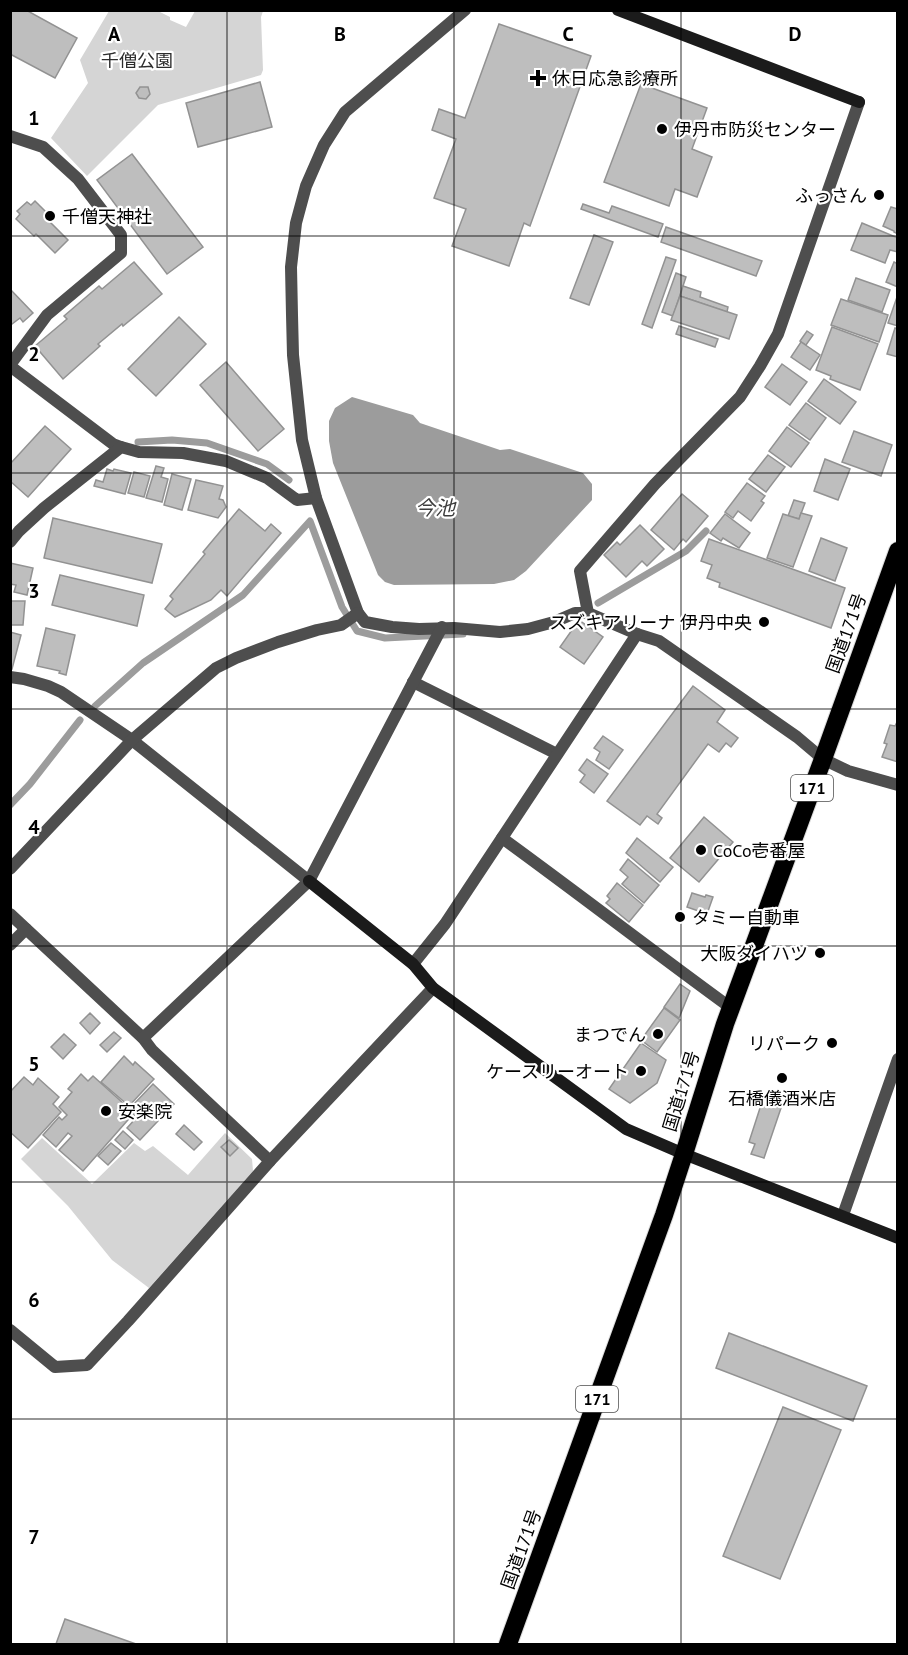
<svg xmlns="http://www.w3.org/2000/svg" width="908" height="1655" viewBox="0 0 908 1655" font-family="'PT Sans','Noto Sans JP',sans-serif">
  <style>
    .green { fill: #d5d5d5 }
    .water { fill: #9c9c9c }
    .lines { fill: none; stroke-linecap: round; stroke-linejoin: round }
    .stream { stroke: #9c9c9c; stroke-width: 7 }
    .building { fill: #bebebe; stroke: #929292; stroke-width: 1.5 }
    .highway-casing { stroke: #dbdbdb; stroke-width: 20 }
    .street { stroke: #4e4e4e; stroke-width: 12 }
    .secondary { stroke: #1b1b1b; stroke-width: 12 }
    .highway { stroke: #000; stroke-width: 18 }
    .grid { fill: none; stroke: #000; stroke-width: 1.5; stroke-opacity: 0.55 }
    .poi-dot { fill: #000; stroke: #fff; stroke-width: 2 }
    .labels { text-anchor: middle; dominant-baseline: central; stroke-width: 4.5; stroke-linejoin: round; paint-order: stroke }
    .shield { fill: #fff; stroke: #4c4c4c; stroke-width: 1.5 }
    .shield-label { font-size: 16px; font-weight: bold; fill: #000 }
    .park-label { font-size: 18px; fill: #2c2c2c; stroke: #fff }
    .poi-label { font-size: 18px; fill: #000; stroke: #fff; text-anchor: start }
    .street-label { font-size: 18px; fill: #000; stroke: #fff }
    .water-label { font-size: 20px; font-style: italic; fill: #3d3d3d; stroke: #fff }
    .grid-label { font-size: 20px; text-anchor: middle; font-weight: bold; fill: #000; stroke: #fff; stroke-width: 4.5; stroke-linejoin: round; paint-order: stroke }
  </style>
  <rect width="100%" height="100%" fill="#fff"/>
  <g class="green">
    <path d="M109,11H158L170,17V20L186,27L195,11H263L261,17L263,70L261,75L158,105L87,176L51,138L88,83L80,60Z"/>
    <path d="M225,1133L252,1159L253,1171L149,1288L112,1260L68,1206L21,1159L42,1138L92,1184L134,1143L145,1151L153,1146L188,1175Z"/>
  </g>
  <path class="water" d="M352,397L413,415L420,423L500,450L510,449L583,473L592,484V500L526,571L514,580L494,584L394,585L385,582L378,575L333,463L329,441V421L335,408Z"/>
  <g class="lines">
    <g class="stream">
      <path d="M138,442L172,440L207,443L267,464L289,480"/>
      <path d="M598,603L686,551L706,531"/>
      <path d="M95,706L143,663L243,595L310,521L342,607L357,631L385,638L463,634"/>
      <path d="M10,805L30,784L80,720"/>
    </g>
  </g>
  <g class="building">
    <path d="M10,10H26L77,38L55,78L10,54Z"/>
    <path d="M499,24L591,56L530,226L524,223L509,266L452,246L466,209L434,198L456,139L432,130L439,109L465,118Z"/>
    <path d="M260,82L272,127L198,147L186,103Z"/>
    <path d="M641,84L707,108L692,149L712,157L697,197L675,189L669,206L604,182Z"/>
    <path d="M140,87H148L150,94L146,99L139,98L136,93Z"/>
    <path d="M132,154L203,247L167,274L97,180Z"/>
    <path d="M35,201L53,219L50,222L68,240L55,253L36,234L34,236L16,219L20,214L17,211L27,202L31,205Z"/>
    <path d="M583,204L609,213L612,206L663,224L658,237L581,209Z"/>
    <path d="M891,207L898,209V234L894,232V231L883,226Z"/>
    <path d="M862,223L898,238V252L890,250L885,263L851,250Z"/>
    <path d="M666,227L762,261L756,276L661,242Z"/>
    <path d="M594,235L613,242L589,305L570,298Z"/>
    <path d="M666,257L676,260L652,328L642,324Z"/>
    <path d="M134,262L162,294L123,326L122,324L98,344L100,346L63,379L35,346L67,319L64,316L99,286L102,289Z"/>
    <path d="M894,262L898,264V287L886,282Z"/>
    <path d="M676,273L686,277L673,316L662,312Z"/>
    <path d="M856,278L890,290L882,312L848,300Z"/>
    <path d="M683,286L701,292L700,297L728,307L727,312L680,296Z"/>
    <path d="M10,289L33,313L23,322L20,318L12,324L10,322Z"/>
    <path d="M680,296L737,315L729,339L671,320Z"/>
    <path d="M897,297H898V326L888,323Z"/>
    <path d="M841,299L888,315L879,342L831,325Z"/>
    <path d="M179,317L206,344L156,396L128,369Z"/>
    <path d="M679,326L718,339L715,347L676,334Z"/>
    <path d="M832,327L878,344L860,390L830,379L831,376L816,370Z"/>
    <path d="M895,328L898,329V357L887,354Z"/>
    <path d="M807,331L813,335L806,345L800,341Z"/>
    <path d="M801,342L820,355L810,370L791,357Z"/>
    <path d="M226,362L284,429L258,451L200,385Z"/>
    <path d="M782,364L807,382L790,405L765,387Z"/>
    <path d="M824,379L856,402L840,424L808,401Z"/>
    <path d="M806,403L826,418L810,440L789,425Z"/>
    <path d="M45,426L71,449L28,497L10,481V464Z"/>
    <path d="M787,427L809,443L791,467L769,451Z"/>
    <path d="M854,431L892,445L881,476L842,462Z"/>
    <path d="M768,455L785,467L766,492L749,479Z"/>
    <path d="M825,459L850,469L838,500L814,491Z"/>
    <path d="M156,466L164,468L161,477L168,479L162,502L146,498Z"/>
    <path d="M107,469L113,471L114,469L131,473L125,494L94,486L96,480L103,482Z"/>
    <path d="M134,472L150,476L144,497L128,493Z"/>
    <path d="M172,474L191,479L182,510L164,505Z"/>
    <path d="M196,480L223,486L219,499L223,500L226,507L218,518L188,510Z"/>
    <path d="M747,483L765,496L761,501L764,503L751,521L738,511L733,518L725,512Z"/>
    <path d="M682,494L708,516L686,542L683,539L674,550L651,530Z"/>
    <path d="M794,500L805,503L799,519L788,516Z"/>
    <path d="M239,509L265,531L271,524L281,533L227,596L221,590L211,600L175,617L165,609L173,599L170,596L205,554L203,552Z"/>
    <path d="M801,513L812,516L793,567L767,558L783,514L799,519Z"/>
    <path d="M725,514L750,533L739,548L723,538L721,541L710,533Z"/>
    <path d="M53,518L162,544L152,583L44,558Z"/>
    <path d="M640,525L664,549L647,566L642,561L626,577L604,555L617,542L620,545Z"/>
    <path d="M821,538L847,548L835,581L809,571Z"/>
    <path d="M709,539L845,588L831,628L719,587L720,583L707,578L712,565L701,561Z"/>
    <path d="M10,563L33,568L27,595L14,592L16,585L10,584Z"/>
    <path d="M60,575L144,595L137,626L52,605Z"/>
    <path d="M10,601H25L23,625H10Z"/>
    <path d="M579,620L603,637L584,664L560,647Z"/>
    <path d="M46,628L75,635L66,675L59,673L60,671L37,666Z"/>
    <path d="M10,632L21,635L12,669L10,668Z"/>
    <path d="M693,686L725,710L717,722L738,738L731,747L726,743L719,752L708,744L657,814L662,818L658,824L647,816L640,825L607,801Z"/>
    <path d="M898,720V762L882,757L887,744L884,743L890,725L895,726Z"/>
    <path d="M603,736L623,750L609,769L596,760L600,752L594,748Z"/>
    <path d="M587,759L608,774L594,793L580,782L585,775L579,770Z"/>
    <path d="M704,817L733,842L699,882L670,858Z"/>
    <path d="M637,838L673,867L660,882L626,853Z"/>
    <path d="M628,859L659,885L644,903L622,884L628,877L620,870Z"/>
    <path d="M617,883L643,905L629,922L606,903L610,899L607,896Z"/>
    <path d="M692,893L705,897L706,895L713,897L707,914L687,907Z"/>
    <path d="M680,984L690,991L679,1018L664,1007Z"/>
    <path d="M664,1008L680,1020L657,1052L641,1040Z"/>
    <path d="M90,1013L100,1023L90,1034L80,1023Z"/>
    <path d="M114,1032L121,1038L107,1052L100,1045Z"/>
    <path d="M64,1034L76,1045L63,1059L51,1047Z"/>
    <path d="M641,1043L666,1060L657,1083L630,1103L609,1089Z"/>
    <path d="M124,1056L133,1065L135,1062L154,1079L129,1106L101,1082Z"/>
    <path d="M81,1074L88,1081L93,1076L134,1113L83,1171L59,1150L72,1136L68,1133L56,1147L43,1135L59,1117L62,1120L67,1115L59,1107L72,1092L68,1089Z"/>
    <path d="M24,1077L33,1085L38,1078L59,1097L53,1104L61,1112L28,1148L10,1132V1092Z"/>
    <path d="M153,1084L174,1104L140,1140L127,1128L137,1117L134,1115L137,1112L132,1106Z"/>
    <path d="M767,1104L781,1108L764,1158L751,1154L755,1144L749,1142L760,1108Z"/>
    <path d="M184,1125L202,1142L194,1150L176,1134Z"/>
    <path d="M123,1131L133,1140L125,1149L115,1140Z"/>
    <path d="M229,1140L238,1148L230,1156L221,1147Z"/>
    <path d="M111,1143L121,1151L108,1165L98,1156Z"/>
    <path d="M729,1333L867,1386L853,1421L716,1368Z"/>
    <path d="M783,1407L841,1430L780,1579L723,1556Z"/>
    <path d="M65,1619L136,1644H56Z"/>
  </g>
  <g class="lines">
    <g class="highway-casing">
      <path id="highway" d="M508,1644L664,1215L684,1154L725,1024L823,759L898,551"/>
    </g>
    <g class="street">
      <path d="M465,10L345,112L324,145L306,186L296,223L291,267L292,315L293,355L302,440L316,498L358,613L365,622L392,627L419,629L454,628L500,632L528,629L554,622L575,613H588L637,634L659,641L797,737L823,759L848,771L898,785"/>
      <path d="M10,136L43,147L78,179L121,235V253L47,315L10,365"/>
      <path d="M10,366L113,444L121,447"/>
      <path d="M10,542L19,531L44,508L121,447L139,452L183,453L226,461L267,478L297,500L316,498"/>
      <path d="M588,613L580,571L655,484L740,397L760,366L778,334L859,102"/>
      <path d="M10,677L24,679L48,686L61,692L132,740L309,881"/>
      <path d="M413,682L557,754"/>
      <path d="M502,838C579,894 654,952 731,1008"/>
      <path d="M10,869L132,740L216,668L236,658L278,642L317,630L341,625L358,613"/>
      <path d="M10,914L143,1038L152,1050L270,1161"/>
      <path d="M10,945L26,929"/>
      <path d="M413,964L445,924L637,634"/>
      <path d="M143,1038L309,881L442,627"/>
      <path d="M843,1215L898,1059"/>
      <path d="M10,1330L55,1367L87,1365L128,1321L270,1161L433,988"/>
    </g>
    <g class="secondary">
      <path d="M618,10L859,102"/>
      <path d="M309,881L413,964L433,988L626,1129L684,1154L898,1238"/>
    </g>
    <use href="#highway" class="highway"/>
  </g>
  <path class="grid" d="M227,10V1644M454,10V1644M681,10V1644M10,236H898M10,473H898M10,709H898M10,946H898M10,1182H898M10,1419H898"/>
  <g class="poi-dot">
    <path d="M535 69h6v6h6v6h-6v6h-6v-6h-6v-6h6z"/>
    <circle cx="662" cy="129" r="6"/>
    <circle cx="879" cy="195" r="6"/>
    <circle cx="50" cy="216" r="6"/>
    <circle cx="764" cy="622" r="6"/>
    <circle cx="701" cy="850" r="6"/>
    <circle cx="680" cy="917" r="6"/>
    <circle cx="820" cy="953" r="6"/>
    <circle cx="658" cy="1034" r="6"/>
    <circle cx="832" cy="1043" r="6"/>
    <circle cx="641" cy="1071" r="6"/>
    <circle cx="782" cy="1078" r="6"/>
    <circle cx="106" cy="1111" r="6"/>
  </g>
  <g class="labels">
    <g class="shield">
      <rect x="791" y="775" width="42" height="26" rx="4.5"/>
      <rect x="576" y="1386" width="42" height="26" rx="4.5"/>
    </g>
    <g class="shield-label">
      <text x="812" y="788">171</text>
      <text x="597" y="1399">171</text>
    </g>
    <g class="park-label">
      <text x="137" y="60">千僧公園</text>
    </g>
    <g class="poi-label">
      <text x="552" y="78">休日応急診療所</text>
      <text x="674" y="129">伊丹市防災センター</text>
      <text x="867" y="195" text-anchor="end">ふっさん</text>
      <text x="62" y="216">千僧天神社</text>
      <text x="752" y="622" text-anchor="end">スズキアリーナ 伊丹中央</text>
      <text x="713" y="850">CoCo壱番屋</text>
      <text x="692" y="917">タミー自動車</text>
      <text x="808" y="953" text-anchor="end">大阪ダイハツ</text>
      <text x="646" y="1034" text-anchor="end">まつでん</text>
      <text x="820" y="1043" text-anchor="end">リパーク</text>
      <text x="629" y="1071" text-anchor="end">ケースリーオート</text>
      <text x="782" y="1098" text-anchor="middle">石橋儀酒米店</text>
      <text x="118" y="1111">安楽院</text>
    </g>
    <g class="street-label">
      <text transform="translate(846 633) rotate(-70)">国道171号</text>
      <text transform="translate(681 1091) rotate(-73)">国道171号</text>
      <text transform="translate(521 1549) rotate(-70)">国道171号</text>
    </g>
    <g class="water-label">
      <text x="435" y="508">今池</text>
    </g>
  </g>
  <g class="grid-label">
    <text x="114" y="41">A</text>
    <text x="340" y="41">B</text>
    <text x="568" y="41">C</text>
    <text x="795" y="41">D</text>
    <text x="34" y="125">1</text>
    <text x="34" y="361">2</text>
    <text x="34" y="598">3</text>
    <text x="34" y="834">4</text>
    <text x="34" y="1071">5</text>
    <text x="34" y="1307">6</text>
    <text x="34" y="1544">7</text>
  </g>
  <rect width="908" height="1655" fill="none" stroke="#000000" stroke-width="24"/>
</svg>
